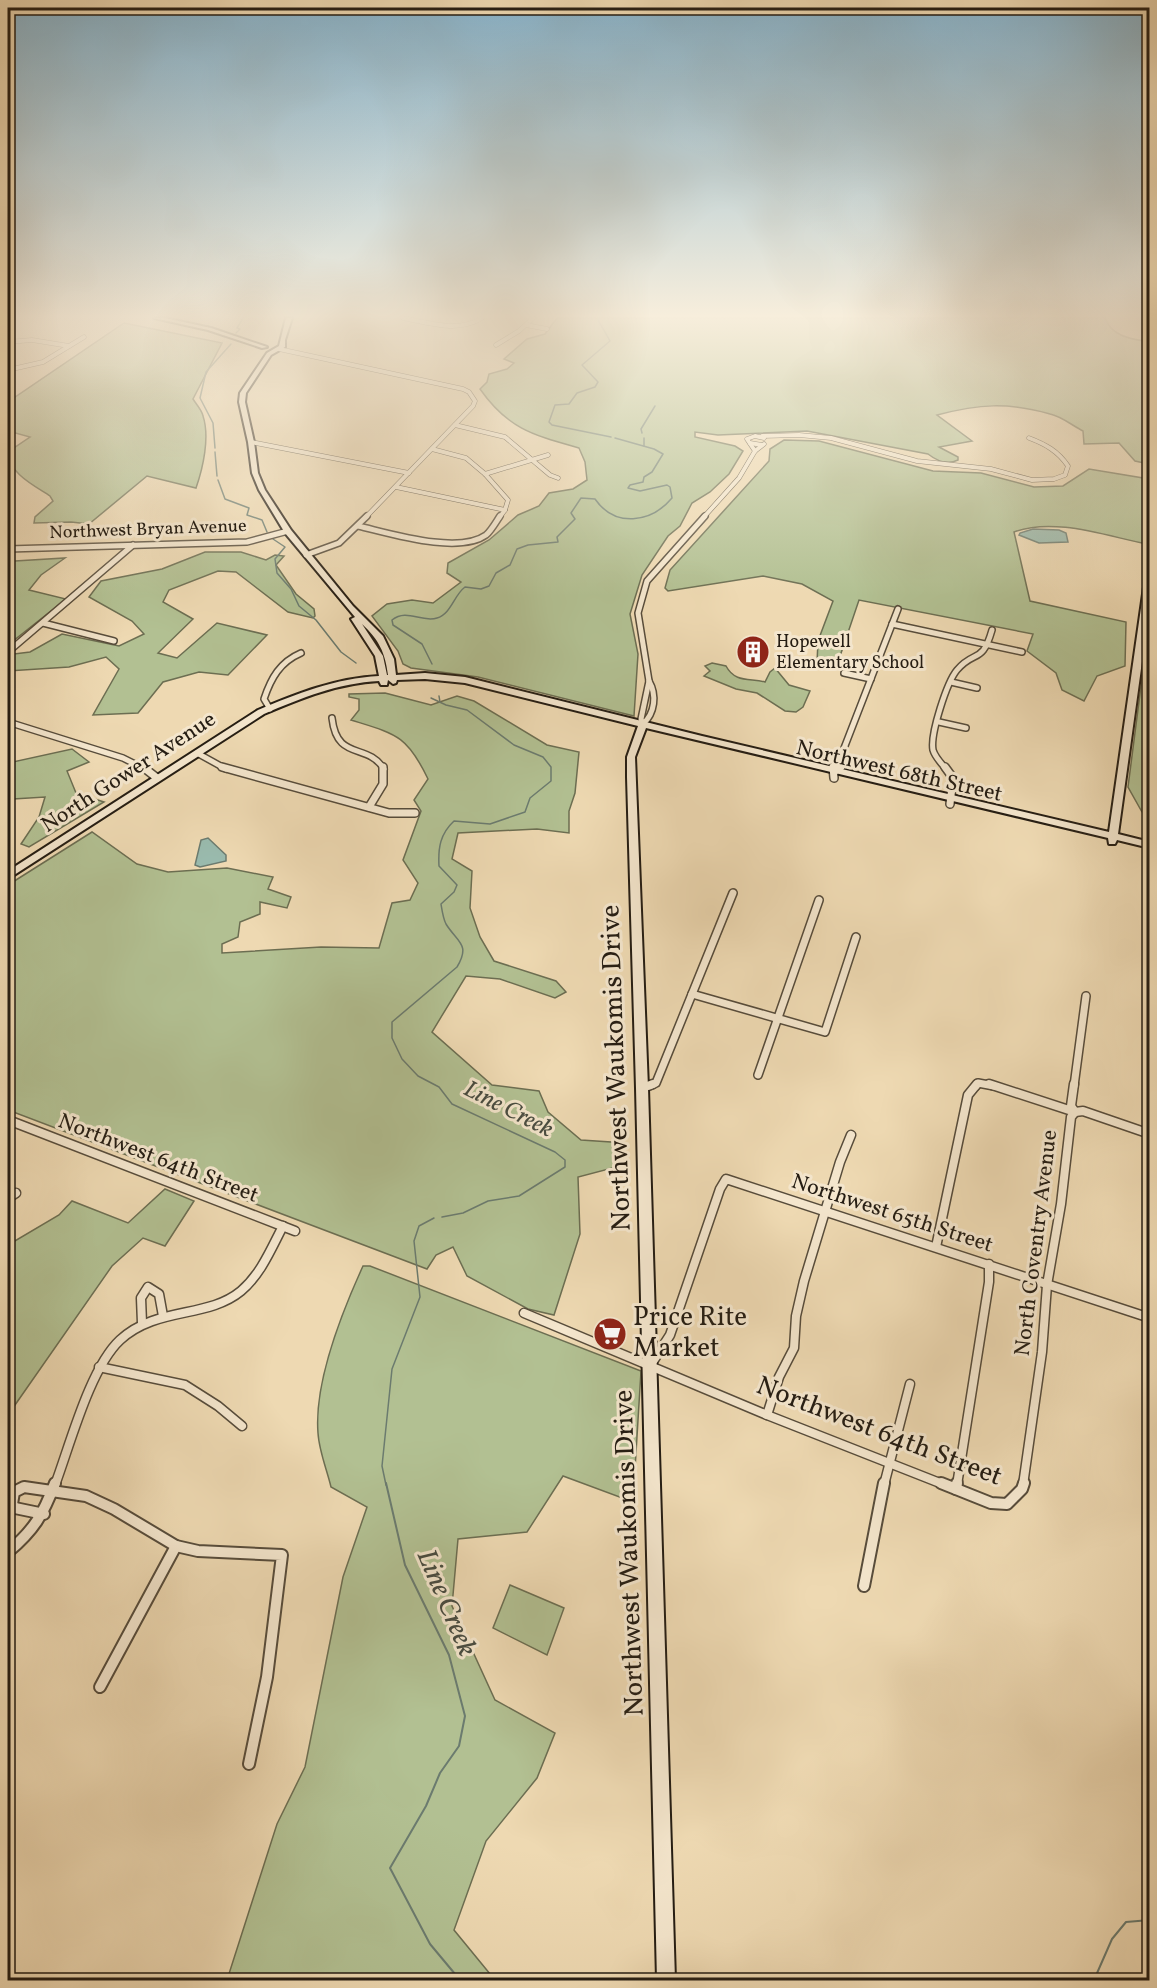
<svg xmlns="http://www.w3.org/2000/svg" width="1157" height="1988" viewBox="0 0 1157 1988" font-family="Vollkorn,serif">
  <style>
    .green { fill: #b2c092; stroke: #6c6e52; stroke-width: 1.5 }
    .water { fill: #99baad; stroke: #6b7b6f; stroke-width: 1.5 }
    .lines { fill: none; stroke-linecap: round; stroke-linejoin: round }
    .stream-far1 { stroke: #6b7b6f; stroke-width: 1.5 }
    .stream { stroke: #6b7b6f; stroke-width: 2 }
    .street-far4-casing { stroke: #574c3b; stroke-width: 5 }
    .street-far3-casing { stroke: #574c3b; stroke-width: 8 }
    .street-far2-casing { stroke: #574c3b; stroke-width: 10 }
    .street-far1-casing { stroke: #574c3b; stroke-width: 11 }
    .street-casing { stroke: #574c3b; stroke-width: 14 }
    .secondary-casing { stroke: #251d13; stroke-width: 4 }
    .street-far4 { stroke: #f4e6cd; stroke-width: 4 }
    .street-far3 { stroke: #f4e6cd; stroke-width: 5 }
    .street-far2 { stroke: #f4e6cd; stroke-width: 7 }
    .street-far1 { stroke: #f4e6cd; stroke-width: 8 }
    .street { stroke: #f4e6cd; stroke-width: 10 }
    .secondary { fill: #f4e6cd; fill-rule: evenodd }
    .labels { text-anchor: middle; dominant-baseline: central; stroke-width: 6; stroke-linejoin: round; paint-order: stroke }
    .far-street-label { font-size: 18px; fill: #251d13; stroke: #f4e6cd }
    .far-poi-label { font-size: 18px; fill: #251d13; stroke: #f4e6cd; text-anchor: start }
    .street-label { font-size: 22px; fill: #251d13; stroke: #f4e6cd }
    .water-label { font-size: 24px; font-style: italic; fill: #484c41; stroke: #f4e6cd }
    .near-street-label { font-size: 27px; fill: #251d13; stroke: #f4e6cd }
    .near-poi-label { font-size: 27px; fill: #251d13; stroke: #f4e6cd; text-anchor: start }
    .near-water-label { font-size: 28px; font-style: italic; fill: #484c41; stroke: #f4e6cd }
  </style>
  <rect width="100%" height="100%" fill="#eed9b2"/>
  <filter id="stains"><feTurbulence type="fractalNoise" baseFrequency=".00333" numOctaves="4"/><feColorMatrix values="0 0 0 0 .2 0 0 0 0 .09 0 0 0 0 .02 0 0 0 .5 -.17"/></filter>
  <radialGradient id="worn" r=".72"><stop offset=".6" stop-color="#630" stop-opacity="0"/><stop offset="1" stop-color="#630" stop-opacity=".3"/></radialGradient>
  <g class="green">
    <path d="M557,318H1105C1112,337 1132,339 1149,342V464L1135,461L1119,443L1084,444L1083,431C1073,426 1061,416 1050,414C1007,402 979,404 937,415L972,441L939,447L958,457V460C948,465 937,461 928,454L807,431L718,435L695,432V437L735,446L743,451L729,474L710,492L692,503L680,526L668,536L642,575L630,614L638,654L634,716L478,677L411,668L403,664L398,651L372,616L387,604L412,600L433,603L461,582L447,573L448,563L489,540L518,515L539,506L549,493L573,489L587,480L585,462L579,448C533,435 508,429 480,389L487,382L489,374L507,369L514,363L504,359L527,339L545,334Z"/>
    <path d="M124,323L222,343L193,399C196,404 202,410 203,416C210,437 203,468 196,488L147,476L89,524L71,522L34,523L35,517L53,501L50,496C35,486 8,473 8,452L30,437L8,431V402Z"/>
    <path d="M784,440L819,441L933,471L981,473L1034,487L1063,486L1089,469L1149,479V525L1147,544C1106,536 1054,517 1014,532L1030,601L1126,622L1125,666L1097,676L1084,701L1062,690L1056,673L1027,651L1033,634L859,600L836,668L817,663L818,641L833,601L802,584L763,576L668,591L665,588L670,570L769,461L770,449Z"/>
    <path d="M205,552H241L266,560L275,555L284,556L276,565L296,594L314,609L315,616L313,618L288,612L236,572L218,571L169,590L163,602L193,619L158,653L177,658L217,623L267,635L228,675L199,672L163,682L138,713L93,715L119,669L106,657L69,667L8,671V649L14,654L30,652L62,634L119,646L144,634L132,621L89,597L101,581L162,569Z"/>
    <path d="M65,558L41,575L29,590L66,599L8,645V566L15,561Z"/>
    <path d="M1149,624L1150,815H1149L1142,812L1128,787Z"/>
    <path d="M712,663L726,666C735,683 750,678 765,682L770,672L775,668L789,685L810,691L803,707L796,712L785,711L757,693L736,689L704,676L710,671L705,666Z"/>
    <path d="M385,693L431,705L457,696L474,701L547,745L579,752L575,793L569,811V833L537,829L458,833L452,859L472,871L470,908L480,937L494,961L556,981L566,992L555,998L500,979L466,976L432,1032L492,1085L539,1091L548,1112L581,1140L626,1143L624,1165L578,1177L580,1234L554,1315L528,1309L467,1276L453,1247L436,1255L427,1269L8,1110V885L92,832L137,864L168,872L227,868L273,877L268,889L291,897L287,908L260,902V914L240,922L238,937L222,944V953L321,947L379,948L392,903L410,900L418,883L403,860L421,811L414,800L428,779C407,735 396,734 351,720L359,710V699L349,697V694Z"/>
    <path d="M72,749L89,762L67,771L76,793L104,802L29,847L21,844L39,817L45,797L13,799L8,808V763Z"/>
    <path d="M165,1189L194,1201L165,1246L143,1238L112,1266L8,1415V1245L59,1215L72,1201L128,1223Z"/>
    <path d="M363,1266H370L641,1371L633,1502L563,1476L527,1532L458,1539L452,1606L495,1700L555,1733L537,1778L486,1841L454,1930L495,1980H227L277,1824L305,1767L343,1577L367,1507L331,1487C327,1470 319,1451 318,1433C314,1382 342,1312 363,1266Z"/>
    <path d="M510,1585L564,1608L547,1655L493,1628Z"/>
  </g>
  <g class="water">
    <path d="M1033,529L1059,530L1066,533L1068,542L1039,543L1019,535L1020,533Z"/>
    <path d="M208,838L226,855V861L200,867L195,865L201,840Z"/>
  </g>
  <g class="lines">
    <g class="stream-far1">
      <path d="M600,318L598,320L610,341L582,365L598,382L595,387L577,393L569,404L555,405L549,422L552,425L611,437"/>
      <path d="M236,333L240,329L237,328L243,318"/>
      <path d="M642,433L641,429L655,406"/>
      <path d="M644,438V446"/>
      <path d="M215,448L213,423L200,398L206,372L231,344"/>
      <path d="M215,452L217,476"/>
      <path d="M218,480L225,499L249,508L247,515L262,520L267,532"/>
      <path d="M273,539L285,547L275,559L277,573L291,589L299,606L316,620L341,652L356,663"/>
      <path d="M432,664L422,644L393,625L392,620C407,608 421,623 437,618C451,614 454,595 465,587L481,589L489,586L496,573L510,565L517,549L528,545L558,542L557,537L575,519L571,513L581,498L595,499C615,528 651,523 672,498L670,487L667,485L640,491L628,488L630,485L643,482L644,477L652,472L663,454L654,449L615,438"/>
      <path d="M439,696L440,702"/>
      <path d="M431,698L446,705L467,710L514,745L543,757L551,767V781L530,798L525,812L490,824L454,821C440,834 438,848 439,866L457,885L454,892L441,904C442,910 443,918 446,924C457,942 471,944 457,967L392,1022V1038L402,1059L418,1076L439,1087L452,1104L555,1152L565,1160V1167L519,1196L488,1201L463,1213L442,1217"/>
      <path d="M386,1485L382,1466L392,1369L420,1297L414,1241L419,1226L434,1218"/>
    </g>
    <g class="stream">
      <path d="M386,1483L405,1565L449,1655L465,1716L459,1746L440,1773L426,1806L390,1868L430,1944L460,1980"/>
      <path d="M1094,1980L1112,1939L1126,1922L1150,1920"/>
    </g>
    <g class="street-far4-casing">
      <g id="street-far4">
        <path d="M403,318C429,323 458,333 482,318"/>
        <path d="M526,325L547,329"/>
        <path d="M8,342L32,340L69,346"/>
        <path d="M496,345L519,331L533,318"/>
        <path d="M279,349L463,389L469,392L475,401L473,406L365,518"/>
        <path d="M8,367V382"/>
        <path d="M8,370L43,362L84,337"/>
        <path d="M455,425L505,437L550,475L558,478"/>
        <path d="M762,436L799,435L831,438L917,461L991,469L1032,480L1054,479L1065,475L1068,466C1058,451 1045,444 1029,438"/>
        <path d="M251,442L409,473"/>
        <path d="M750,443L762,445"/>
        <path d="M432,449L466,458L485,474L508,500L505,510L499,518"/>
        <path d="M755,451L747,439L755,436L764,438"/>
        <path d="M485,474L548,455"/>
        <path d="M396,487L505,510"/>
        <path d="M703,518L739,478L755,451L764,444"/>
      </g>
    </g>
    <g class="street-far3-casing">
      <g id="street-far3">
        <path d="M358,526C389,533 458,555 486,535C491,531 496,522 500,516"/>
        <path d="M8,549L247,542L288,531"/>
        <path d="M306,555L339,543L367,516"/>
        <path d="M43,623L114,641"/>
        <path d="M892,624L1022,652"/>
        <path d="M8,652L133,545"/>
        <path d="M844,673L871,679"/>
        <path d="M951,682L977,688"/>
        <path d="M270,709L264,699C271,678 280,662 301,653"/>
        <path d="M332,718C337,762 367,742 384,769"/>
        <path d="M8,722L123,758L145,769"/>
        <path d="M939,722L966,728"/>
        <path d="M643,724L641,719L649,681L638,613L647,581L705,516"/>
        <path d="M643,724C655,713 657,695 649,681"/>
        <path d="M197,753L226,769"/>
        <path d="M834,769L835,759L841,756L898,609"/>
        <path d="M840,769L843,761L841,756"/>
        <path d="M946,769C941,763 935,757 933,750C930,734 947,682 957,670C975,649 982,665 992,630"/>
      </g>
    </g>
    <g class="street-far2-casing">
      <g id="street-far2">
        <path d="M143,767L157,778"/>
        <path d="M222,767L389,813H415"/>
        <path d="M833,767L834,778"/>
        <path d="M945,767L953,778L950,804"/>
        <path d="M835,771L841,767"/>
        <path d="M369,807L383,784V767"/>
        <path d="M692,994L825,1032L856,937"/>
        <path d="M758,1075L819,900"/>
        <path d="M649,1086L656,1083L733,893"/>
        <path d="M976,1086L978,1083L994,1086"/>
        <path d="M1074,1086L1086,996"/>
      </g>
    </g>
    <g class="street-far1-casing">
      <g id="street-far1">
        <path d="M989,1084L1075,1112L1083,1111L1150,1134"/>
        <path d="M642,1088L653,1084"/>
        <path d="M8,1120L295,1231"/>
        <path d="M8,1198L16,1193"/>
        <path d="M936,1247L968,1095L977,1084"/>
        <path d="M524,1313L767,1415L945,1485"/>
        <path d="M142,1323L141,1298L148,1287L159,1294L163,1316"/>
        <path d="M652,1363L670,1335L720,1189L726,1179L1150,1318"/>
        <path d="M99,1367L185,1385L218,1406L242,1426"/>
        <path d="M767,1415L779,1377L794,1348L796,1316L804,1281L840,1162L851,1135"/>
        <path d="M55,1485C70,1445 90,1368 120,1340C157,1306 207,1319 241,1291C261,1274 271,1249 283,1226"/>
        <path d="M884,1485L910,1384"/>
        <path d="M957,1485L989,1282V1264"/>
        <path d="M1023,1485L1042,1352L1047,1285L1061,1204L1071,1117L1075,1112L1071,1106L1074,1084"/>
      </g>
    </g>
    <g class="street-casing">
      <g id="street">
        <path d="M941,1483L991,1503L1007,1504L1022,1489L1024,1483"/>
        <path d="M956,1489L957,1483"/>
        <path d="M44,1514L15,1508L12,1504L14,1492L24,1487L86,1496L114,1509L176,1546L198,1551L282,1555L267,1677L249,1764"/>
        <path d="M8,1552C34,1530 43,1515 55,1483"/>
        <path d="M864,1586L884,1483"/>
        <path d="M100,1687L176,1546"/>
      </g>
    </g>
    <g class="secondary-casing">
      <g id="secondary">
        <path d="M154,318H165L211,328L267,347L262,348L208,330Z"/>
        <path d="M286,318H292L285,340V347L271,355L246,393L245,402L254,442L258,473L265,490L291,530L353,606L383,636L394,659L396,675L425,673L465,677L702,736L1109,832L1146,573L1150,571V604L1118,834L1150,842V848L1117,840L1115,844H1109L1108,838L646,728L635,757L648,1088L675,1980H657L636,1088L627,777V757L638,726L465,683L425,679L397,680L396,683L393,684L388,680L387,685H381L379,681C339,683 301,698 264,714L11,877L8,878V871L258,710C296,694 336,678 379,676L375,656L351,619L355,617L285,533L259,490L252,473L248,442L239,402L240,393L267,353L279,346ZM362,624C379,640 385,652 388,675H387L383,656Z"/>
      </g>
    </g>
    <use href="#street-far4" class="street-far4"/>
    <use href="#street-far3" class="street-far3"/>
    <use href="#street-far2" class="street-far2"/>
    <use href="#street-far1" class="street-far1"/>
    <use href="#street" class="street"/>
    <use href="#secondary" class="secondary"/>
  </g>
  <linearGradient id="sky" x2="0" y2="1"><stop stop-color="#88b6d0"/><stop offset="0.53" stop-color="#f7eedc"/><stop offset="1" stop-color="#f7eedc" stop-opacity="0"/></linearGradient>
  <rect width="1157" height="596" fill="url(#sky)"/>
  <defs>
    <g id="building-disc" transform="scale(1.725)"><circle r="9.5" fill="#8f2418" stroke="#f4e6cd"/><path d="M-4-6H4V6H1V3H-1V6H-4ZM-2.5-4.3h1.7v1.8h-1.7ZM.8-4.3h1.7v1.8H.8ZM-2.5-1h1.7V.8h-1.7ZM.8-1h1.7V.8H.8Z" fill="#fff"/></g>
    <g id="supermarket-disc" transform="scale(1.725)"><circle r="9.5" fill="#8f2418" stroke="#f4e6cd"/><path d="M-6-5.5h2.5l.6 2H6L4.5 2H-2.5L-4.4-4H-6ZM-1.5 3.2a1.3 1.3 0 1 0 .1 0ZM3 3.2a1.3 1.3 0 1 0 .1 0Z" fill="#fff"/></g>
  </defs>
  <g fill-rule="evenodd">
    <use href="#building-disc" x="753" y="652"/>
    <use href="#supermarket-disc" x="610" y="1334"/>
  </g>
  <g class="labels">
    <g class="far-street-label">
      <text transform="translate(148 530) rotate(-2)">Northwest Bryan Avenue</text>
    </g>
    <g class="far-poi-label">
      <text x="776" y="642">Hopewell<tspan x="776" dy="21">Elementary School</tspan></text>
    </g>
    <g class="street-label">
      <text transform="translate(899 772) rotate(13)">Northwest 68th Street</text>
      <text transform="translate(129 773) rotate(-33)">North Gower Avenue</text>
      <text transform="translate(158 1159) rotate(21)">Northwest 64th Street</text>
      <text transform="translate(892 1214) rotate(18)">Northwest 65th Street</text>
      <text transform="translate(1037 1243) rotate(-83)">North Coventry Avenue</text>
    </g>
    <g class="water-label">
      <text transform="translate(508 1110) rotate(27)">Line Creek</text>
    </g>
    <g class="near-street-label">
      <text transform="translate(617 1068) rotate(-92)">Northwest Waukomis Drive</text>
      <text transform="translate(879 1432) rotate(21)">Northwest 64th Street</text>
      <text transform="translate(630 1553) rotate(-92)">Northwest Waukomis Drive</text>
    </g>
    <g class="near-poi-label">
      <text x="633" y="1318">Price Rite<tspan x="633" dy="31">Market</tspan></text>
    </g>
    <g class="near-water-label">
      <text transform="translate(446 1603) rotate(67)">Line Creek</text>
    </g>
  </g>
  <rect width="1157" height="1988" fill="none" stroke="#eed9b2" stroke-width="30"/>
  <rect x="9" y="9" width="1139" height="1970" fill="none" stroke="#251d13" stroke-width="3"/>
  <rect x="15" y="15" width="1127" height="1958" fill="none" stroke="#251d13" stroke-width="1.5"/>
  <rect width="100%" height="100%" filter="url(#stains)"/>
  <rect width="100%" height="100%" fill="url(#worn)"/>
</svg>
